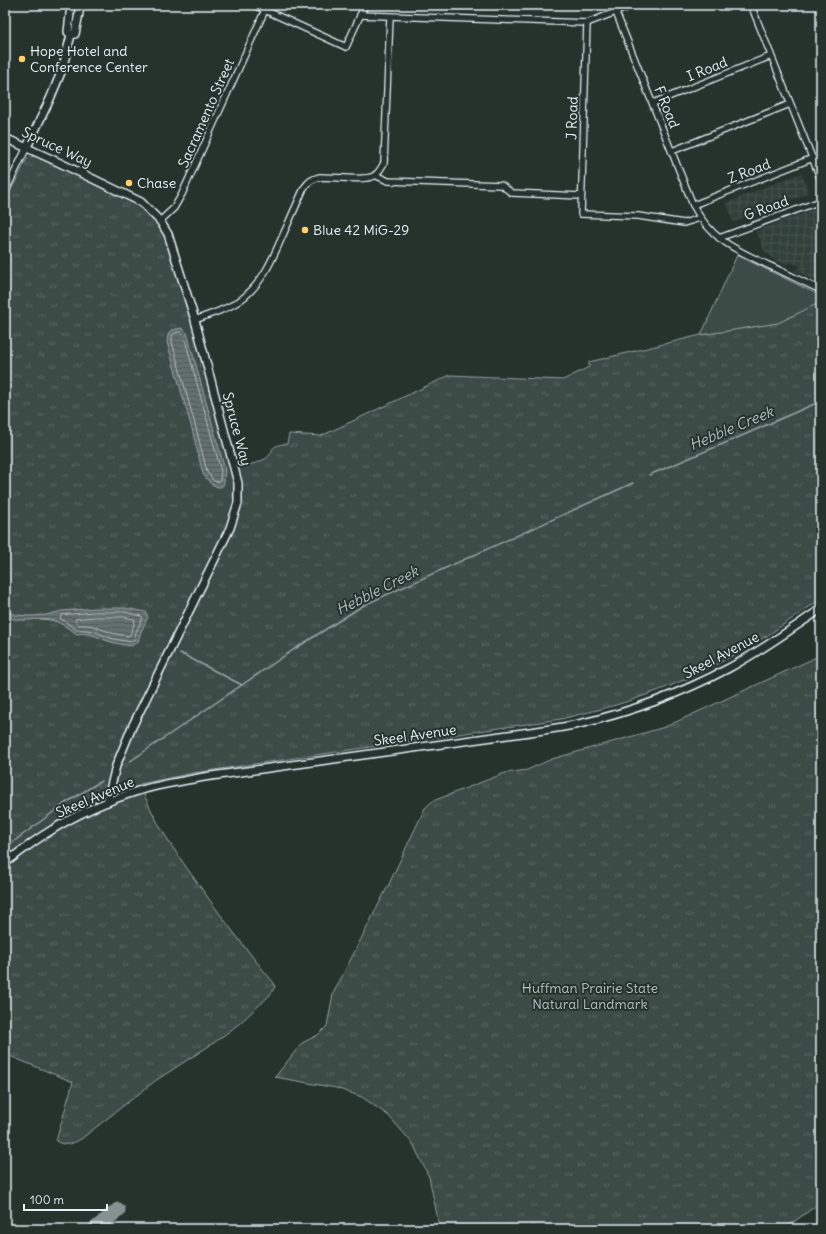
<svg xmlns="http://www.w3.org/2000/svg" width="826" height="1234" viewBox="0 0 826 1234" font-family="Delius,sans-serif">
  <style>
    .industrial { fill: url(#industrial-grid) }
    .grass { fill: url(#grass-tufts); stroke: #939ea0 }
    .green { fill: #3e4b47; stroke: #939ea0 }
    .water { fill: url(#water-rules); stroke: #98a3a5 }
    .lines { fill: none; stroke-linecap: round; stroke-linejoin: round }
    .shore { stroke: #b3bdc0; stroke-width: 1 }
    .stream { stroke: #98a3a5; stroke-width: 1.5 }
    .taxiway { stroke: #879292; stroke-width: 15 }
    .minor-casing { stroke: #e8f1f8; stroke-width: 8 }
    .tertiary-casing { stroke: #e8f1f8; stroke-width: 10 }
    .minor { stroke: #26332d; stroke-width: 5.5 }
    .tertiary { stroke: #26332d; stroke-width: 7 }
    .poi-dot { fill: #ffd166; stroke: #26332d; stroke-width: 1.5 }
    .labels { text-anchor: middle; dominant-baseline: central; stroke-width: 4; stroke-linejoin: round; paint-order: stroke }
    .poi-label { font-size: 14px; fill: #e8f1f8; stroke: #26332d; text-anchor: start }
    .street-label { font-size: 14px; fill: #e8f1f8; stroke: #26332d }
    .park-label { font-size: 14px; fill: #b5bfc3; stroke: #26332d }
    .water-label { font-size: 15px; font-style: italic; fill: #b3bdc0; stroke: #26332d }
  </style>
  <defs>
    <pattern id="industrial-grid" width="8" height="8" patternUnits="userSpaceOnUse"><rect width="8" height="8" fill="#333f3a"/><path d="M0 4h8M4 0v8" fill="none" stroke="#47524e"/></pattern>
    <pattern id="grass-tufts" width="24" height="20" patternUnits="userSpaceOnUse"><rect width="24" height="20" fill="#3e4b47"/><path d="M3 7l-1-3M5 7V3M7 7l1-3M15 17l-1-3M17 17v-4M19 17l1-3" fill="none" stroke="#5a6562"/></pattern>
    <pattern id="water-rules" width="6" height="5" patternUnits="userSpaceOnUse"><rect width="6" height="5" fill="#636f6d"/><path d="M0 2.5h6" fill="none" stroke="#535a5a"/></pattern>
  </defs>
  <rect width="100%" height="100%" fill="#26332d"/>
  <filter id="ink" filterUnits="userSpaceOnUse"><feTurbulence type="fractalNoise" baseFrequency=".025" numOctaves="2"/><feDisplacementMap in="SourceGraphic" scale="8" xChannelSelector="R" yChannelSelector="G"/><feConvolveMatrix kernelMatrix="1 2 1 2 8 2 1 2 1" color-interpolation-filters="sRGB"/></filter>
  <g filter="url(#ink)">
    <g class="industrial">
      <path d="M801,173L809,193L734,222L726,203Z"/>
      <path d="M821,206V283L795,271L799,269L798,265L789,262L787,264H784L773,259L765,252L756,231Z"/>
    </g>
    <g class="grass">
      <path d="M36,156L134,201C155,217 165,232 173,257L232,469C242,466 253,465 263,460C276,455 266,444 287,444L289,434L321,436L450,375L563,380L589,367V362L701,335L778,323L821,302V599C803,611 786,623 768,635C730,659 687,681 643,696C617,706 589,712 561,719L193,773L140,784C153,820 174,850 196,881C221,916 246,950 274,983L275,987L269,996L240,1023L215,1042L155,1081L81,1139C72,1144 66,1147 56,1141L73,1082L5,1054V202L27,159L30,157Z"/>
      <path d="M821,655V1202L784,1229H440L429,1177L413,1144L389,1116L362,1097L336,1088L275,1077L302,1043L318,1035L327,1026L333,994L388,886L425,808L433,801L505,773L527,770L552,759L665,727Z"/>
    </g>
    <path class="green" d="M737,255L821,296V302L778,323L701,335Z"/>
    <g class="water">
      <path d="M182,328L187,333L225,470L224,483L221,487H218L211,484L203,474L192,429L167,342L168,335L171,330Z"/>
      <path d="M95,608H125L146,612L148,617L140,634L138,642L131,646C124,644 115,644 108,641C95,637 92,632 77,634C68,628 59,621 49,620C32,617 21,625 5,615V610L16,615L30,616L46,615L62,611Z"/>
    </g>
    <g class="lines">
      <g class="shore">
        <path d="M180,332L184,336L221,471L220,481L219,482L214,481L207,472L196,428L172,342V336L173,334Z"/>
        <path d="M95,612H125L141,616L143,618L136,632L135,639L130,642C123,640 115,640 108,637C95,632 92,629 77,630L60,618L62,615Z"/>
        <path d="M96,617H124L134,619L135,621L130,635L128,636C122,635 115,634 109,632C98,628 92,624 79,625L75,621L76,619Z"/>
      </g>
      <g class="stream">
        <path d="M649,475L737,438L821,401"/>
        <path d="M180,653L242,685"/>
        <path d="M129,762L293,650L364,605L633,483"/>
        <path d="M5,848L64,804L101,781"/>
      </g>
      <path class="taxiway" d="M95,1229L118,1210"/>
      <g class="minor-casing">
        <g id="minor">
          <path d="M254,5L346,47L365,5"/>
          <path d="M613,5L693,205C711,240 735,249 768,265C786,273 803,282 821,290"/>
          <path d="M751,5L821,180"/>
          <path d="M360,15L587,23L634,5"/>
          <path d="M587,23L581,214L638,216L684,223L700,218"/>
          <path d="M653,103L771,56"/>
          <path d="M672,151L790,104"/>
          <path d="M375,175L388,181L501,185L512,193L581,196"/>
          <path d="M5,192L27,147"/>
          <path d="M693,205L813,158"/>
          <path d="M160,221L174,208L182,194L265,10"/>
          <path d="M719,238L818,202L821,200"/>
          <path d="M195,320C210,314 226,310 239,301C262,285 272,260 283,235C290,219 297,204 304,188C309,181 312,179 320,177C332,177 365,181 374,176C379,173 381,168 384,163L390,17"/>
        </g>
      </g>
      <g class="tertiary-casing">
        <g id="tertiary">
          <path d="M71,5L68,32L71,35"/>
          <path d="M5,138L58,162L141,202L160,221L168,234L195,320L238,483V503L230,528L132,727L116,766L107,802"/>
          <path d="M27,147L50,99L62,70L71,35L75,34L79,13V5"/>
          <path d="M5,863C19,853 32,842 47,833C76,814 109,800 141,790C162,784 183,781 204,777L537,731C551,729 565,727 579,724C631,712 682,693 729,668C761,651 791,629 821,609"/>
        </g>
      </g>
      <use href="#minor" class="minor"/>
      <use href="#tertiary" class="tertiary"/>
    </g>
  </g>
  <g class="poi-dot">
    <circle cx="22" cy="59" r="4"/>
    <circle cx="129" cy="183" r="4"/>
    <circle cx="305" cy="230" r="4"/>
  </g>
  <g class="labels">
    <g class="poi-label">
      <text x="30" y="51">Hope Hotel and<tspan x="30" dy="16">Conference Center</tspan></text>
      <text x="137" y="183">Chase</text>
      <text x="313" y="230">Blue 42 MiG-29</text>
    </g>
    <g class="street-label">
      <text transform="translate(707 69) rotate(-22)">I Road</text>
      <text transform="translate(667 107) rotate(68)">F Road</text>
      <text transform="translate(206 113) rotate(-66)">Sacramento Street</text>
      <text transform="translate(572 118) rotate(-88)">J Road</text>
      <text transform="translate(57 147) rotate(25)">Spruce Way</text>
      <text transform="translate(749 171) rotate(-21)">Z Road</text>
      <text transform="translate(766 208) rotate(-20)">G Road</text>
      <text transform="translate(237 429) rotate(75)">Spruce Way</text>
      <text transform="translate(721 655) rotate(-28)">Skeel Avenue</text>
      <text transform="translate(415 735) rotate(-8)">Skeel Avenue</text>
      <text transform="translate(95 797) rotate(-23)">Skeel Avenue</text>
    </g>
    <g class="park-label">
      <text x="590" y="988">Huffman Prairie State<tspan x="590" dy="16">Natural Landmark</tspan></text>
    </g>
    <g class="water-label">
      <text transform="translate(731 428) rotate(-23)">Hebble Creek</text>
      <text transform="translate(377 590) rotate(-27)">Hebble Creek</text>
    </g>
  </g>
  <rect width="826" height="1234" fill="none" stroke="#26332d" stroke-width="20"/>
  <rect x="10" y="10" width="806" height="1214" fill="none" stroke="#e8f1f8" stroke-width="1.5" filter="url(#ink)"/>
  <path d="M24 1204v6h83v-6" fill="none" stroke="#e8f1f8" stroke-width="2"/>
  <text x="30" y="1204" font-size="12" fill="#e8f1f8" stroke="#26332d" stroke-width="3" paint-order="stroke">100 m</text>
</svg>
